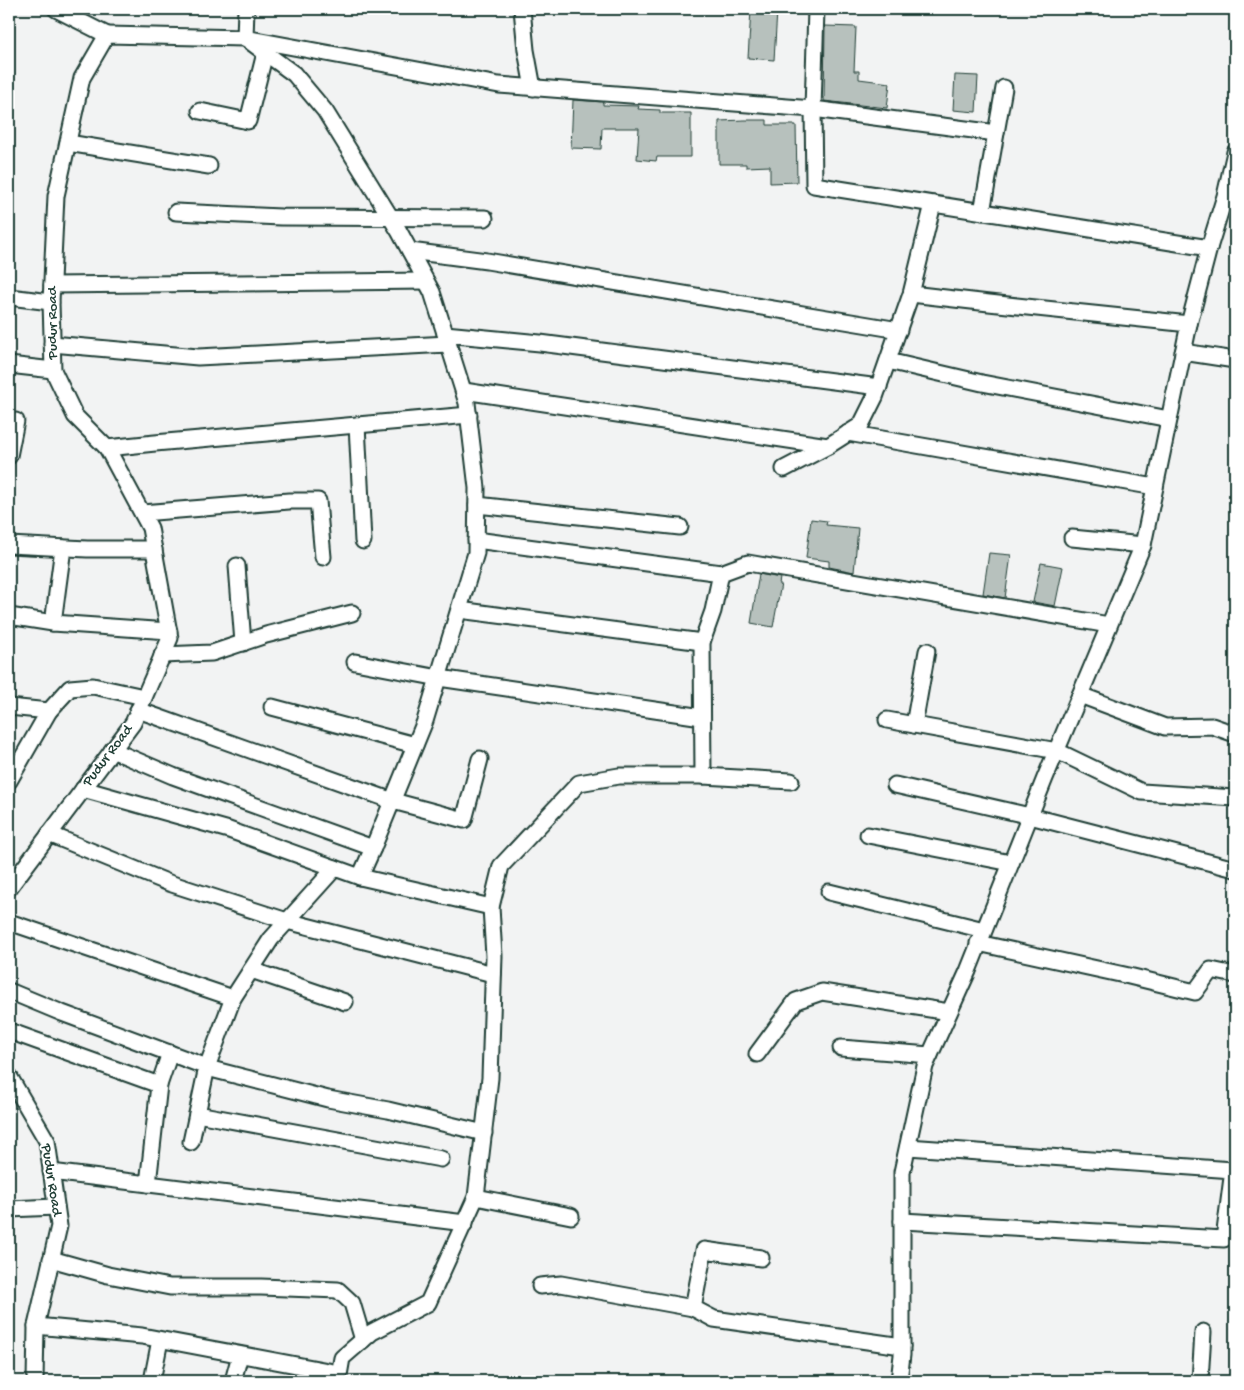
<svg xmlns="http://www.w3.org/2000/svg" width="1244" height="1390" viewBox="0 0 1244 1390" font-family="'Gochi Hand',sans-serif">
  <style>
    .building { fill: #b7c1bd; stroke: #1f3d34 }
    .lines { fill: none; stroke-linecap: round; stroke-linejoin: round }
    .minor-casing { stroke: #1f3d34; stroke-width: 19 }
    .minor { stroke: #fff; stroke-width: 15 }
    .labels { text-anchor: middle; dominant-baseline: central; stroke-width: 4; stroke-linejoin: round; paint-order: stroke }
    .street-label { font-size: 15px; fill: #1f3d34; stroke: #fff }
  </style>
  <rect width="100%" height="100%" fill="#f2f3f3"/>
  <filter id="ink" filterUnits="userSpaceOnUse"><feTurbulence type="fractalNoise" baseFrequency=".02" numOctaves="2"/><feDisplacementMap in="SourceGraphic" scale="10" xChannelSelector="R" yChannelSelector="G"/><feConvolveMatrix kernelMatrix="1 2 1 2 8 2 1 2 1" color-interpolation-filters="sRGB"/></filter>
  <g filter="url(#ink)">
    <g class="building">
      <path d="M751,10L777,11L774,60L748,58Z"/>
      <path d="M825,26L856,27L854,71H859V79L890,83L887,108L824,101Z"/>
      <path d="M955,75L978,76L976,112L953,110Z"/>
      <path d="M573,100L603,102V105L639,106L638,109L660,110V113H691V157H657L656,161L637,159L639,128H602L601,149L571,148Z"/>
      <path d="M745,120H767V125H796L797,182L770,183V166L746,167V164H719V121Z"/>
      <path d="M811,519L827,521L826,525L858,528L854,572L829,567V561L806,558Z"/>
      <path d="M989,553L1011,555L1005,598L983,594Z"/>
      <path d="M1041,563L1063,567L1055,606L1033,602Z"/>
      <path d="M759,574L780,578L779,584H781L773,627L751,623Z"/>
    </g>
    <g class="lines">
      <g class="minor-casing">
        <g id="minor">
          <path d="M56,9L107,35"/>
          <path d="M522,9L526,50L533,88"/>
          <path d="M816,9L813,109L996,133"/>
          <path d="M245,38L499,85L813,109L814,185L1209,248"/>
          <path d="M248,40L294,74L325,111L399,231L432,292L467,403L477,488L476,553L425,721L373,848L360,877"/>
          <path d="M200,111L248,121L265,53"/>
          <path d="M68,143L209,166"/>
          <path d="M176,212L281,217L485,218"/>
          <path d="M982,212L1004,88"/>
          <path d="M410,251L487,261L899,330"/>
          <path d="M52,285L426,281"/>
          <path d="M911,294L989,303L1189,324"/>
          <path d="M9,297L51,302"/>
          <path d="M445,334L540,343L879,387"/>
          <path d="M52,344L198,357L448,344"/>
          <path d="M1183,352L1235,360"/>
          <path d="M888,361L982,383L1169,419"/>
          <path d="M9,365L53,370"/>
          <path d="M464,391L828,446"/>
          <path d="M357,425L363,541"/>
          <path d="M848,433L1155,487"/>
          <path d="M107,448L155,443L469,415"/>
          <path d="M9,456L16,421"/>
          <path d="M784,469L828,446L861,425L875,397L911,294L933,204"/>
          <path d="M477,505L680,527"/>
          <path d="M142,513L289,501H318L323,557"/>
          <path d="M1072,538L1143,545"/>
          <path d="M476,540L721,573"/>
          <path d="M9,545L87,549H154"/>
          <path d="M237,566L243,643"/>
          <path d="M459,610L702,642"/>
          <path d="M9,616L53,623L169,631"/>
          <path d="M53,623L63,548"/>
          <path d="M162,655L212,653L266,635L352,613"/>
          <path d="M355,662L439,678L702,717"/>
          <path d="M1080,695L1165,727L1212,726L1235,734"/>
          <path d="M9,707L49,711L9,781"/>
          <path d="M272,707L415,745"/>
          <path d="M138,710L393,801L464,820L480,759"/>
          <path d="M49,711L70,688L93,686L144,697"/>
          <path d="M887,720L1057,751L1142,792L1235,798"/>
          <path d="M914,725L927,651"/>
          <path d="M112,750L173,776L373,848"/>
          <path d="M703,776L702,642L713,611L721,573L748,563L1109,625"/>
          <path d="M895,785L1030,816L1235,869"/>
          <path d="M83,789L229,830L360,877L491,907"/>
          <path d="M49,834L169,883L287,921L493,974"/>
          <path d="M868,835L1011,863"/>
          <path d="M9,888L133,723L170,638L150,528L107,448L75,416L53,370L51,302L56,196L82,78L107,35L245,38L246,9"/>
          <path d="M829,892L984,930"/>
          <path d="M9,922L233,998"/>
          <path d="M978,943L1129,976L1195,992L1211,970L1235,975"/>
          <path d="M251,970L345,1002"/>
          <path d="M9,991L62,1013L215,1070L328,1099L388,1110L484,1133"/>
          <path d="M9,1031L159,1085L170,1053"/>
          <path d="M841,1048L930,1055"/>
          <path d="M757,1054L796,1001L822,992L949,1012"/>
          <path d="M9,1076L47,1141L59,1226L36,1326L35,1381"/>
          <path d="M197,1114L441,1159"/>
          <path d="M191,1142L207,1067L233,998L271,939L335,868"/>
          <path d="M51,1172L465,1223"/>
          <path d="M148,1184L159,1085"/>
          <path d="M476,1197L571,1216"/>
          <path d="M9,1209L56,1207"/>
          <path d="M902,1221L1224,1239L1233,1170L908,1147"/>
          <path d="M761,1258L704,1250L693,1308L714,1319L902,1346"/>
          <path d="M51,1259L108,1275L170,1287H261L338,1290L352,1303L363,1340"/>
          <path d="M540,1286L561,1284L693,1308"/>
          <path d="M36,1326L142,1336L339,1373"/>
          <path d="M152,1381L160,1340"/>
          <path d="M233,1381L240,1355"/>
          <path d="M338,1381L342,1358L372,1332L428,1303L476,1197L490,1078L494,956L491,907L501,866L579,783L619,776H703L791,781"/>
          <path d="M899,1381L902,1355V1172L925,1066L968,971L1045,778L1143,545L1189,324L1209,248L1225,196L1235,152"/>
          <path d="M1200,1381L1203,1332"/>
        </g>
      </g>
      <use href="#minor" class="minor"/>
    </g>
  </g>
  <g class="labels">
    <g class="street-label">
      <text transform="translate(53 323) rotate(-90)">Pudur Road</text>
      <text transform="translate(108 756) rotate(-53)">Pudur Road</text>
      <text transform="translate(51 1180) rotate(81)">Pudur Road</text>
    </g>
  </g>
  <rect width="1244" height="1390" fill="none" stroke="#fff" stroke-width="30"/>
  <rect x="15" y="15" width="1214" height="1360" fill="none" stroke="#1f3d34" stroke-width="2" filter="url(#ink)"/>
</svg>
